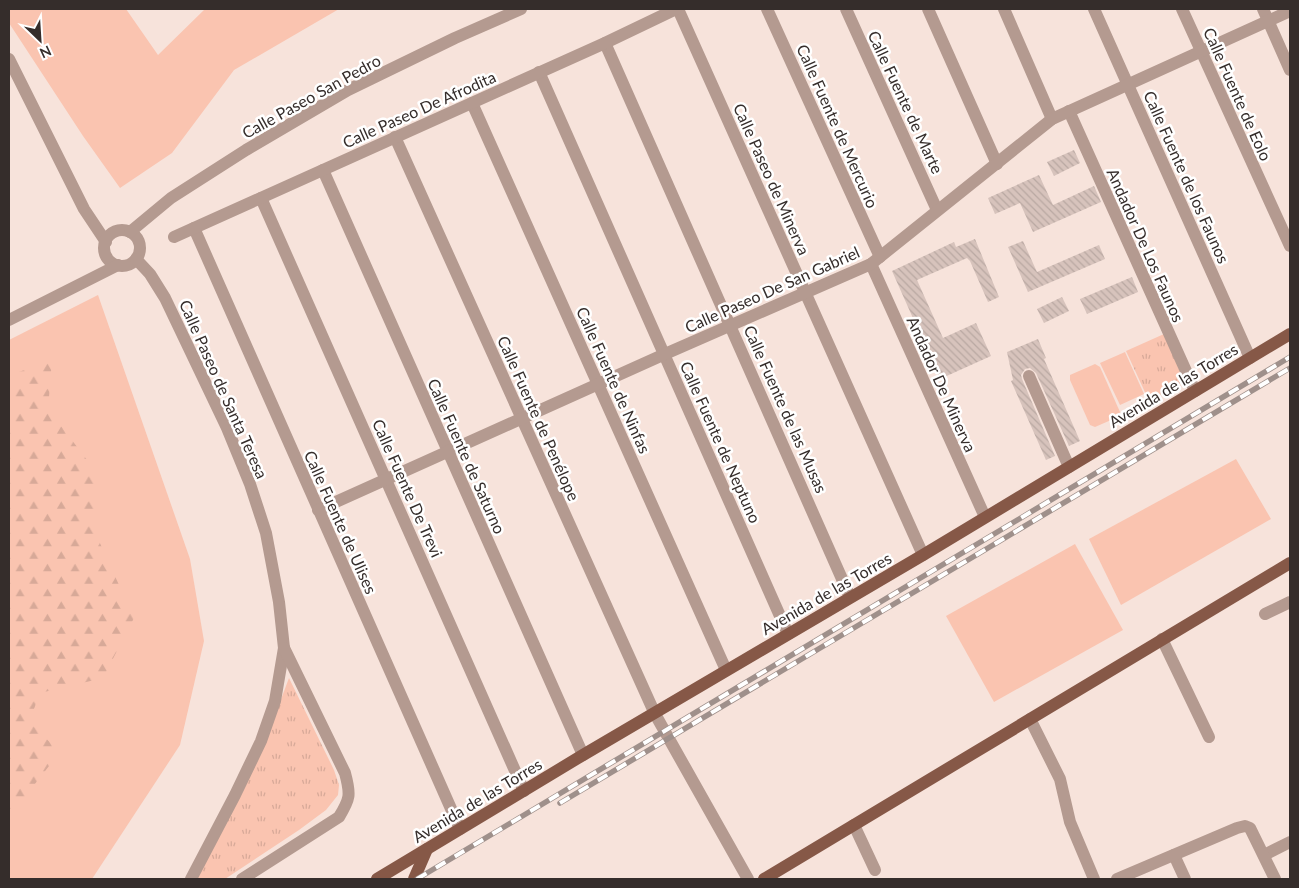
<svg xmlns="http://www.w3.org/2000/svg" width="1299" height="888" viewBox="0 0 1299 888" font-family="Lato,sans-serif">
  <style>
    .grass { fill: #fac4b0 }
    .forest { fill: url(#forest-firs) }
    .park { fill: url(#park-tufts) }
    .building { fill: url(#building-back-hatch) }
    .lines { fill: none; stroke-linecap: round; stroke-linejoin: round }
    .minor { stroke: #b49a90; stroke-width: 12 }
    .major { stroke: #865847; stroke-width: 12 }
    .rail-casing { stroke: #9f908b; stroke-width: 5.5 }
    .rail { stroke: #fff; stroke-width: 4; stroke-dasharray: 11; stroke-linecap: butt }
    .labels { text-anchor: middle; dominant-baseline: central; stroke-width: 5; stroke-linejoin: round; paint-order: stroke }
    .street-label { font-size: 16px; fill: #352d2b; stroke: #fff }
  </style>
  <defs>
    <pattern id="forest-firs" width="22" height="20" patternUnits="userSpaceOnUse" patternTransform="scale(1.25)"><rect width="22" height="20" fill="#fac4b0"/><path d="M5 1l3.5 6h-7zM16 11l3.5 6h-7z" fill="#d7a998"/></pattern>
    <pattern id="park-tufts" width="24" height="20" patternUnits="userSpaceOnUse" patternTransform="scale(1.25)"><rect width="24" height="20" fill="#fac4b0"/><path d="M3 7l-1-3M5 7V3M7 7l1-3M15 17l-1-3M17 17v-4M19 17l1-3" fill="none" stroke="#d7a998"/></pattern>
    <pattern id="building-back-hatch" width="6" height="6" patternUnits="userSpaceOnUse" patternTransform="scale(1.25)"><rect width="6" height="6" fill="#d7c3bc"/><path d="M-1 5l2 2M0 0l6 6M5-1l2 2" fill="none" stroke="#b9a8a2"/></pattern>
  </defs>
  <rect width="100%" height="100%" fill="#f7e3db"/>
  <g class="grass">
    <path d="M9,9H126L158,55L205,9H339L234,70L172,153L120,188L83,136L9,23Z"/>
    <path d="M98,295L190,559L204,641L180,745L92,879H9V340Z"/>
    <path d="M1125,352L1144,394L1120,405L1100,363Z"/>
    <path d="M1095,364L1100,367L1120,412L1118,417L1095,427L1090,425L1070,380V375Z"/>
    <path d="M1236,459L1271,519L1121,605L1089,539Z"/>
    <path d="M1075,544L1123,630L994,702L946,616Z"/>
  </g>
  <path class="forest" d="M52,360L48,409L94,469L99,541L134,618L103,678L40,693L29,722L60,752L9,817V439L16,373Z"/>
  <g class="park">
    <path d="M1164,334L1184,381L1149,401L1126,351Z"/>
    <path d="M289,678L334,770L339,785L338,795L326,810L299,830L225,879H196L266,739Z"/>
  </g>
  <g class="building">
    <path d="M1074,150L1080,163L1054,176L1047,162Z"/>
    <path d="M1039,175L1053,205L1094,186L1101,202L1033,232L1020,203L995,214L988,198Z"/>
    <path d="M975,239L999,297L988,302L970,261L967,258L917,280L943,338L976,323L991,356L940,379L892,271L954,242L956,247Z"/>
    <path d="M1023,241L1037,272L1099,245L1105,259L1028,292L1008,247Z"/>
    <path d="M1132,277L1138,292L1087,314L1080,299Z"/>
    <path d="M1062,297L1069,311L1044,323L1037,309Z"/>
    <path d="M1038,339L1046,358L1044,359L1080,441L1069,446L1036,373L1030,368L1025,369L1021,375L1022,379L1055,456L1046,460L1011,381L1013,380L1007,352Z"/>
  </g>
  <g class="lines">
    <g class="minor">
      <path d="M678,9L923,555"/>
      <path d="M767,9L880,257"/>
      <path d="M846,9L937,210"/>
      <path d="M928,9L997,164"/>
      <path d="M1004,9L1052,119"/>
      <path d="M1094,9L1250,358"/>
      <path d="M1182,9L1290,246"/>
      <path d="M1263,9L1290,70"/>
      <path d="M605,43L850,597"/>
      <path d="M9,59L84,209L106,242"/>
      <path d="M539,72L788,634"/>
      <path d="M472,103L726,670"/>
      <path d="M1069,111L1195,391"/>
      <path d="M395,137L655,714L748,879"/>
      <path d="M323,170L583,755"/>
      <path d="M261,198L524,791"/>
      <path d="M194,228L460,829"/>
      <circle cx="122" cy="248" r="18"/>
      <path d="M130,232L171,198L246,150L348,90L455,38L521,9"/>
      <path d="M174,237L605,43L676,9"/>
      <path d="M136,259L150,274L165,298L227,428L250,484L266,533L279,602L284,648L275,701L261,741L235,795L191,879"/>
      <path d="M871,264L985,517"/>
      <path d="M9,320L118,265"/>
      <path d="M1029,376L1069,467"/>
      <path d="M318,510L665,354L871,264L1052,119L1290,11"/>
      <path d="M1265,614L1290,602"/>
      <path d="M1162,639L1209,737"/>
      <path d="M1030,719L1060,779L1070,822L1094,879"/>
      <path d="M854,825L875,870"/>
      <path d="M1174,855L1185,879"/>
      <path d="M1264,855L1290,842"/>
      <path d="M242,879L339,817C350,799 351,795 345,773L284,648"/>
      <path d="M1117,879L1237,828L1245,826L1250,828L1275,879"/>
    </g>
    <g class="major">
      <path d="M377,879L583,755L923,555L1290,334"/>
      <path d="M414,879L427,849"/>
      <path d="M764,879L1290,563"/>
    </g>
    <g class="rail-casing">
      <g id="rail">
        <path d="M560,803L1290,368"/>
        <path d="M417,879L1290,357"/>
      </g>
    </g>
    <use href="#rail" class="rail"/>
  </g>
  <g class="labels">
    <g class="street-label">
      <text transform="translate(1238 94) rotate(66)">Calle Fuente de Eolo</text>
      <text transform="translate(311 96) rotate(-29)">Calle Paseo San Pedro</text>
      <text transform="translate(906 102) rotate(65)">Calle Fuente de Marte</text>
      <text transform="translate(419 109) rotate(-24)">Calle Paseo De Afrodita</text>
      <text transform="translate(838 126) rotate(66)">Calle Fuente de Mercurio</text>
      <text transform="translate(1187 177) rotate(66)">Calle Fuente de los Faunos</text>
      <text transform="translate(772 179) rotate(66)">Calle Paseo de Minerva</text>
      <text transform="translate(1146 245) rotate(66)">Andador De Los Faunos</text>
      <text transform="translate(772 289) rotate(-24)">Calle Paseo De San Gabriel</text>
      <text transform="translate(614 380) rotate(66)">Calle Fuente de Ninfas</text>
      <text transform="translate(942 384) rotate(66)">Andador De Minerva</text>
      <text transform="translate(1173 385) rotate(-31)">Avenida de las Torres</text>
      <text transform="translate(224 389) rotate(66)">Calle Paseo de Santa Teresa</text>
      <text transform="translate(786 409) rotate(66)">Calle Fuente de las Musas</text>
      <text transform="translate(539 418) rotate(66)">Calle Fuente de Penélope</text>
      <text transform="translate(721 442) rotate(66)">Calle Fuente de Neptuno</text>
      <text transform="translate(467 456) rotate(66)">Calle Fuente de Saturno</text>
      <text transform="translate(408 488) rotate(66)">Calle Fuente De Trevi</text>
      <text transform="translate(341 522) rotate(66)">Calle Fuente de Ulises</text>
      <text transform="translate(826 593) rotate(-30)">Avenida de las Torres</text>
      <text transform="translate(477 800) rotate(-31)">Avenida de las Torres</text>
    </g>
  </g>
  <rect width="1299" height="888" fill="none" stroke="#352d2b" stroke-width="20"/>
  <g transform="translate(40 40) rotate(155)" stroke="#ffffff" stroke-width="4" paint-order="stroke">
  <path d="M0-4L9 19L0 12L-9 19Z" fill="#352d2b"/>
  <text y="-8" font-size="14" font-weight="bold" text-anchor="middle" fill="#352d2b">N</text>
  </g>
</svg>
